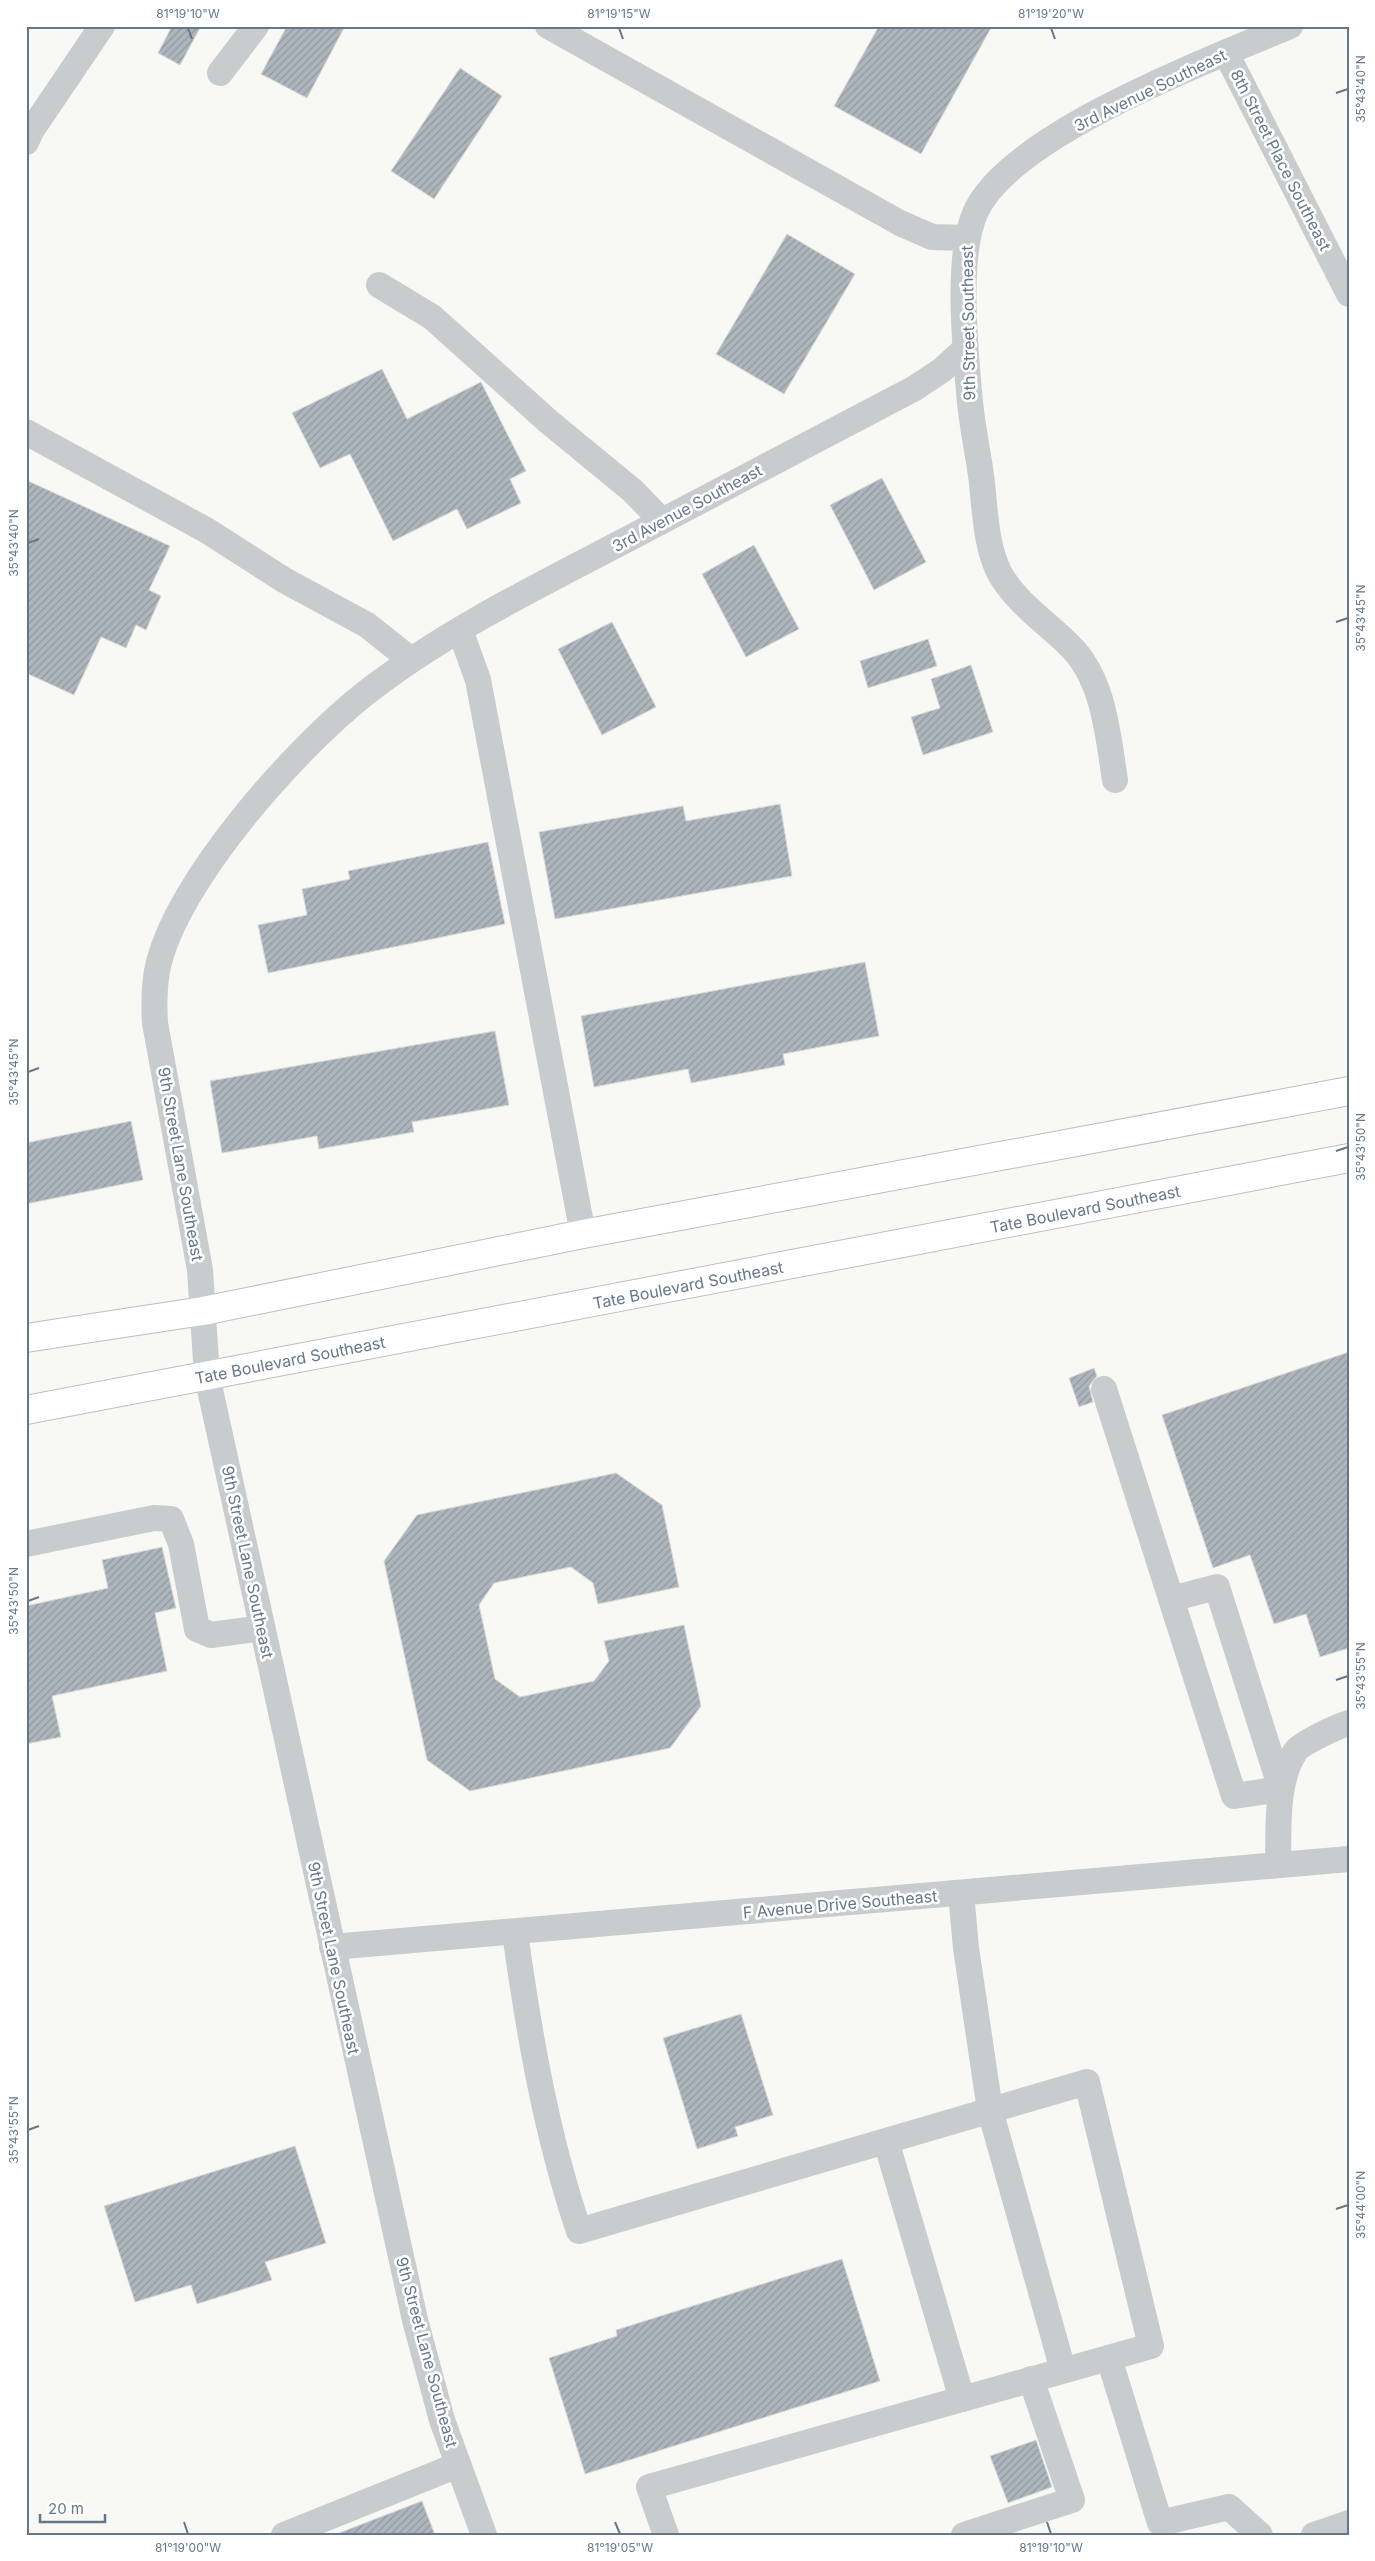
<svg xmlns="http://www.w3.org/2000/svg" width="1375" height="2561" viewBox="0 0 1375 2561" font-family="Inter,sans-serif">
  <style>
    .building { fill: url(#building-hatch); stroke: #dadad7 }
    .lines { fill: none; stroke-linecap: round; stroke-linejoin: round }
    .major-casing { stroke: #bbbfc3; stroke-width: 30 }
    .minor { stroke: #c8cccf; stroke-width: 26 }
    .major { stroke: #fff; stroke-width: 28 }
    .ticks { fill: none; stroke: #657789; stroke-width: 2 }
    .labels { text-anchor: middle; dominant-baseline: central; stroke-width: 5; stroke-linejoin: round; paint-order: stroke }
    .street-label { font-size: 16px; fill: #657789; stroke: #fff }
    .neatline { fill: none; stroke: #657789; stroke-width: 2 }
    .ticks-label { font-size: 12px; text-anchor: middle; fill: #657789 }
  </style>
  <defs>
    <pattern id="building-hatch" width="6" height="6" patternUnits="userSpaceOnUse" patternTransform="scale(1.25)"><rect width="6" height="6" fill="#aeb6bd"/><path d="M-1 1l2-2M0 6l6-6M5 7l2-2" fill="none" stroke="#91999f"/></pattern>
  </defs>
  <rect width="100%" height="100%" fill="#f8f8f5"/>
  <g class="building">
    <path d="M172,26H201L180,65L158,53Z"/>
    <path d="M287,26H345L307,98L261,74Z"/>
    <path d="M879,26H992L921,154L834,106Z"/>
    <path d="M460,68L502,96L434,199L391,171Z"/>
    <path d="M787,234L855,274L784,394L716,354Z"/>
    <path d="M382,369L407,419L481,382L526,471L510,479L521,503L467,529L457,509L393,541L350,454L320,468L292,413Z"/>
    <path d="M882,478L926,562L874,590L830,505Z"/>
    <path d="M26,480L170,546L149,590L161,596L146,630L136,625L126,648L101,637L74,695L26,673Z"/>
    <path d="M754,545L799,629L746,657L702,574Z"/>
    <path d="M612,622L656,707L602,735L558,649Z"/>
    <path d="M928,639L937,666L868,688L860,661Z"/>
    <path d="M971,665L993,732L923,755L911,717L940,708L931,679Z"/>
    <path d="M780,804L792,876L555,919L539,832L683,806L686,821Z"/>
    <path d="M488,842L505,924L268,973L258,925L307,915L302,889L350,879L348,871Z"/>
    <path d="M865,962L879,1036L783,1054L785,1065L691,1083L688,1069L594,1087L581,1016Z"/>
    <path d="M495,1031L509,1105L412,1122L414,1132L319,1149L317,1136L222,1153L210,1081Z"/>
    <path d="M131,1121L143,1180L26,1204V1143Z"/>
    <path d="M1349,1352V1648L1320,1657L1306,1614L1274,1624L1250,1555L1213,1568L1162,1415Z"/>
    <path d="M1094,1368L1097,1376L1089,1386L1093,1402L1079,1407L1069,1378Z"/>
    <path d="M616,1473L662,1505L679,1587L598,1604L593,1583L571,1567L494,1583L479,1605L495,1679L520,1697L594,1681L609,1661L604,1641L684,1625L701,1706L670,1748L470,1791L427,1760L384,1561L417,1515Z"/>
    <path d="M162,1547L176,1608L155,1613L167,1671L52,1696L61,1737L26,1744V1606L108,1588L102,1560Z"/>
    <path d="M741,2014L773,2115L735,2127L738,2136L697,2149L663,2038Z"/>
    <path d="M295,2146L326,2243L265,2262L272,2280L197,2304L191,2285L135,2302L104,2206Z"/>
    <path d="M842,2259L880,2381L585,2474L549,2358L617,2336L616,2330Z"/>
    <path d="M1036,2440L1052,2487L1008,2503L990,2456Z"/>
    <path d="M422,2501L435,2535H339V2533Z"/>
  </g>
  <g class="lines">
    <g class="major-casing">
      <g id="major">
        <path d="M26,1338L203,1311L583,1234L1349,1091"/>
        <path d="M26,1410L1349,1158"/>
      </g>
    </g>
    <g class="minor">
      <path d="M548,26L900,223L932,237L967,238"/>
      <path d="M1226,53L1349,294"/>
      <path d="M220,73L256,26"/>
      <path d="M26,142L31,131L102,26"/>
      <path d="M379,285L432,317L549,422L633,491L662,521"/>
      <path d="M26,432L206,530L284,580L367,625L411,660"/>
      <path d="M460,630L478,680L583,1234"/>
      <path d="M1115,780C1108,736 1104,679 1070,646C1046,622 1015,602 999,572C985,544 985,506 981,475C977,447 971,420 969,392C965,344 956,254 976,211C1012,134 1211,59 1290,26"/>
      <path d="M1104,1389L1234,1796L1281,1789L1217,1587L1171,1599"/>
      <path d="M26,1544L154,1518L171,1519L181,1544L197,1629L211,1635L262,1628"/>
      <path d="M1278,1865C1279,1830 1275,1783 1295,1752C1301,1743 1338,1726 1349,1723"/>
      <path d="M961,1893L966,1948L990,2110L1063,2370"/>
      <path d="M515,1933C529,2033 546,2134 579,2231L1087,2082L1151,2346L649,2487L666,2535"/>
      <path d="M332,1947L1349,1859"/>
      <path d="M886,2141L962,2399"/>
      <path d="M1109,2358L1160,2523L1229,2507L1260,2535"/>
      <path d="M284,2535L458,2465"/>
      <path d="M484,2535L442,2420L415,2320L207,1376L200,1270L155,1023C154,1006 154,988 157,971C174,882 302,740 375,686C452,628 540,585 626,540C723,490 818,438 915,388L942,370L965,349"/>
      <path d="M964,2535L1072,2500L1031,2379"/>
      <path d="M1314,2535L1349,2523"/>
    </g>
    <use href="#major" class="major"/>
  </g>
  <path class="ticks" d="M188,28L192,39M619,28L623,39M1051,28L1055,39M1336,93L1348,89M28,543L39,539M1336,622L1348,618M28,1072L39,1068M1336,1151L1348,1147M28,1601L39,1597M1336,1680L1348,1676M28,2130L39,2126M1336,2209L1348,2205M184,2522L188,2534M615,2522L620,2534M1047,2522L1051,2534"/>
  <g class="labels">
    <g class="street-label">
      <text transform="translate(1150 90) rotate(-26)">3rd Avenue Southeast</text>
      <text transform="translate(1281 160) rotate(63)">8th Street Place Southeast</text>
      <text transform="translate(968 323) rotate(-91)">9th Street Southeast</text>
      <text transform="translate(687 508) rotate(-28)">3rd Avenue Southeast</text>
      <text transform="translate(181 1164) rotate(80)">9th Street Lane Southeast</text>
      <text transform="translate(1085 1209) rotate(-11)">Tate Boulevard Southeast</text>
      <text transform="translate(688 1285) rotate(-11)">Tate Boulevard Southeast</text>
      <text transform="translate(290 1360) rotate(-11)">Tate Boulevard Southeast</text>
      <text transform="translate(248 1562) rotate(78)">9th Street Lane Southeast</text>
      <text transform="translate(840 1904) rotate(-5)">F Avenue Drive Southeast</text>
      <text transform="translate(334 1958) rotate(78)">9th Street Lane Southeast</text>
      <text transform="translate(427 2352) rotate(75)">9th Street Lane Southeast</text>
    </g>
  </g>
  <rect width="1375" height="2561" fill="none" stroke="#ffffff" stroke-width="55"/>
  <path d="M40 2514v8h65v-8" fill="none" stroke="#657789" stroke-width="2.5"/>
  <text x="48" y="2514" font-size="15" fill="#657789" stroke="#ffffff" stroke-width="4" paint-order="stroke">20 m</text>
  <rect x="28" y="28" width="1320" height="2506" class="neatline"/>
  <g class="ticks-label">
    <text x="188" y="18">81°19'10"W</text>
    <text x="619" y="18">81°19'15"W</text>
    <text x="1051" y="18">81°19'20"W</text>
    <text transform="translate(1361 89) rotate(-90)" y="4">35°43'40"N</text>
    <text transform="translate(14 543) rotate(-90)" y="4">35°43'40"N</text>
    <text transform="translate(1361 618) rotate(-90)" y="4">35°43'45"N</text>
    <text transform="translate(14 1072) rotate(-90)" y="4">35°43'45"N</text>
    <text transform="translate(1361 1147) rotate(-90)" y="4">35°43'50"N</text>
    <text transform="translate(14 1601) rotate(-90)" y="4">35°43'50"N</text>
    <text transform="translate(1361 1676) rotate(-90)" y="4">35°43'55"N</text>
    <text transform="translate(14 2130) rotate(-90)" y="4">35°43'55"N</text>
    <text transform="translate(1361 2205) rotate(-90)" y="4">35°44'00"N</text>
    <text x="188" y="2552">81°19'00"W</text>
    <text x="620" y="2552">81°19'05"W</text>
    <text x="1051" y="2552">81°19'10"W</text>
  </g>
</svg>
